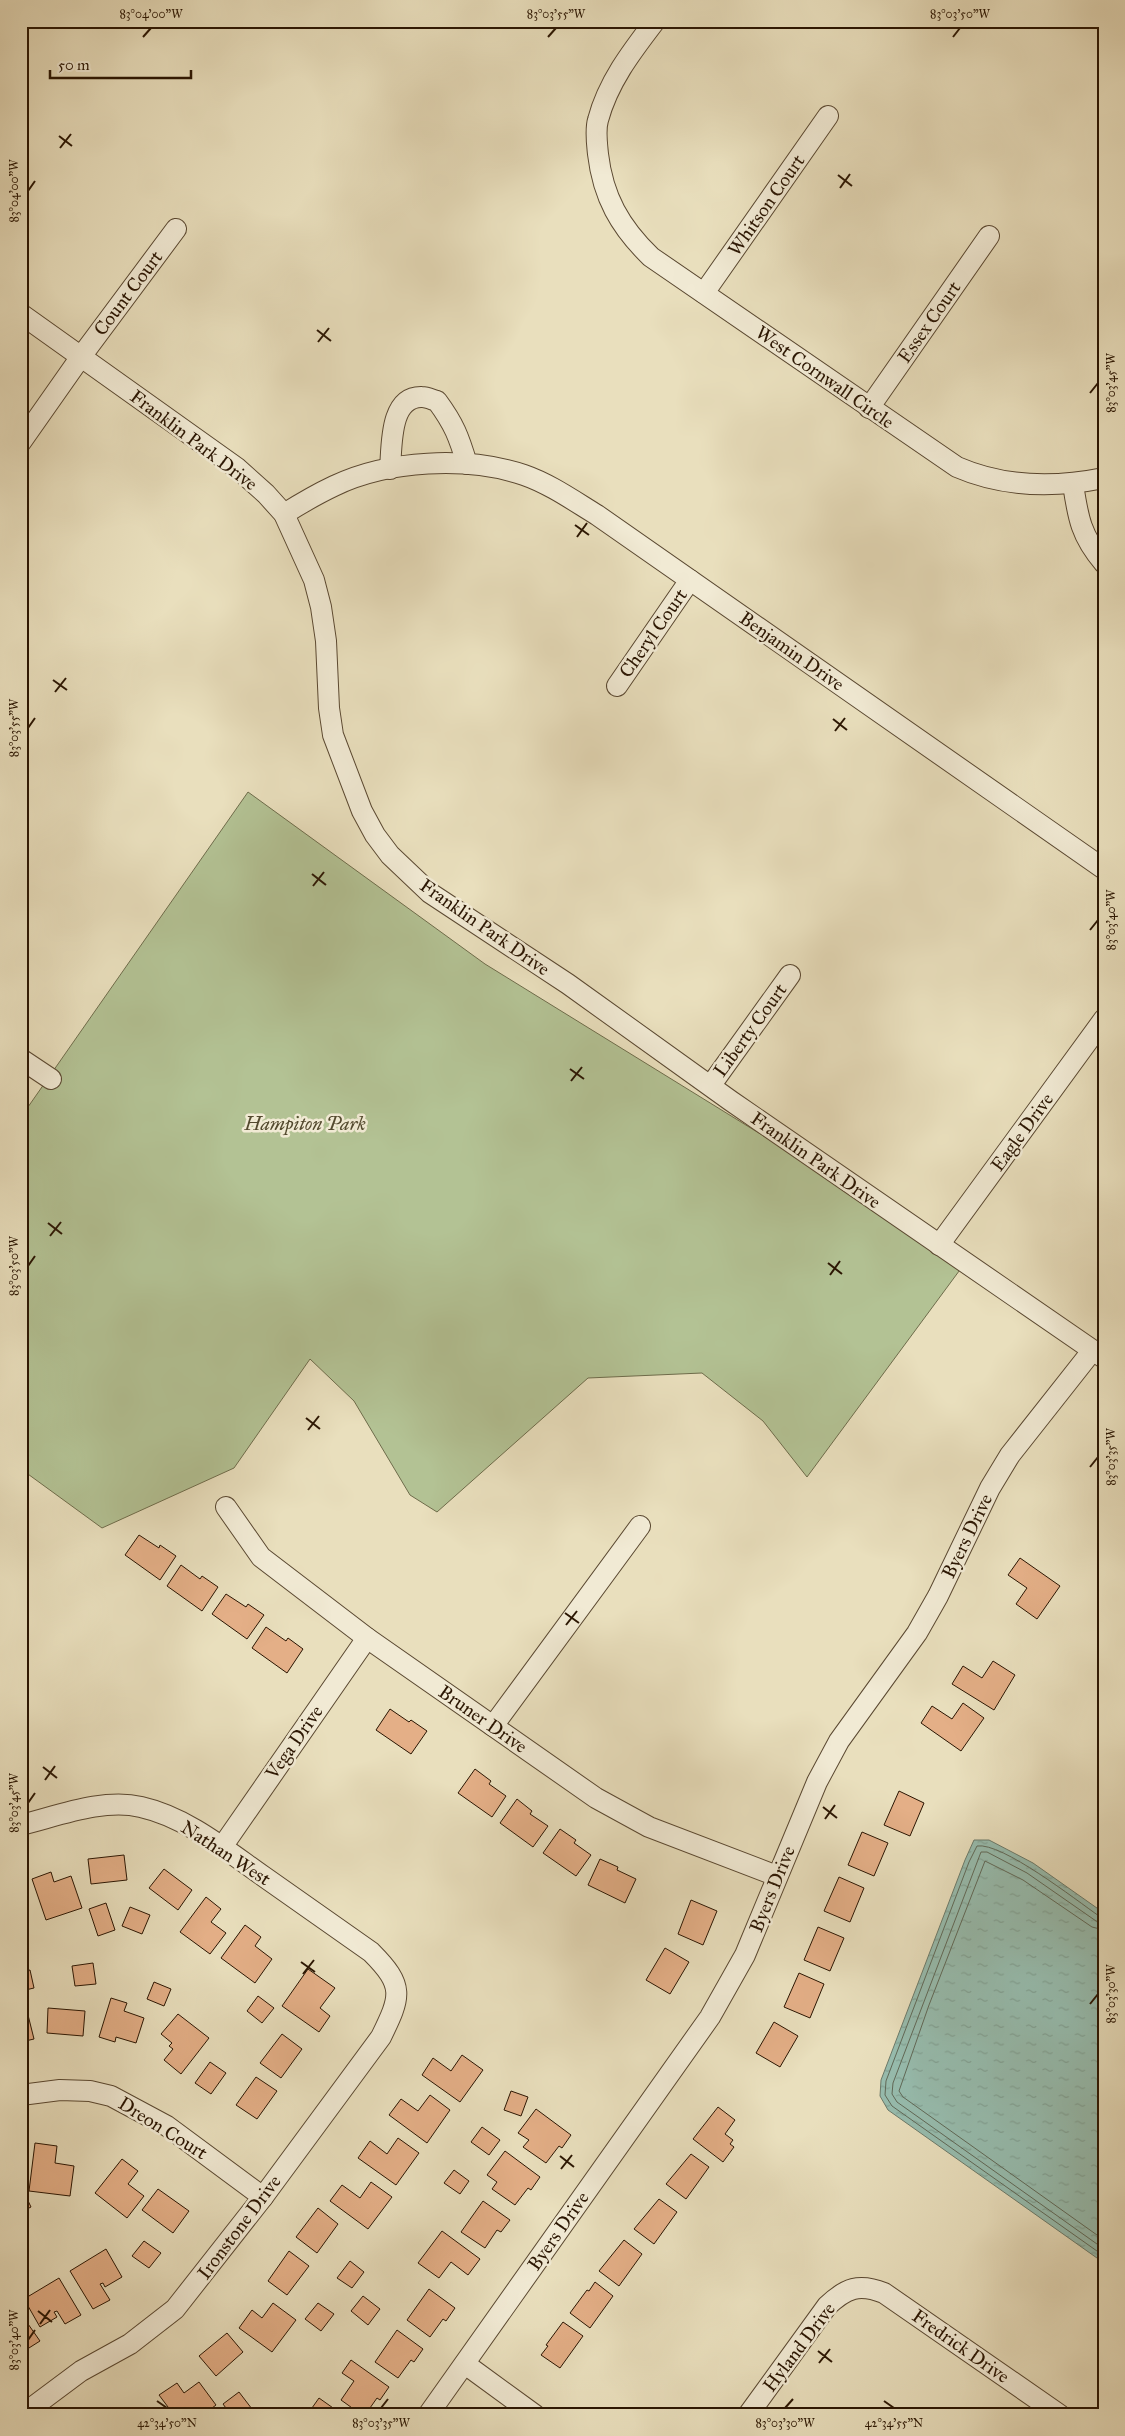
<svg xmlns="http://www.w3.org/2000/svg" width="1125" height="2436" viewBox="0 0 1125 2436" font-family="'IM FELL Great Primer',serif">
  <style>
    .park { fill: #b3c294; stroke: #6e6c4b }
    .water { fill: url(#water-ripples); stroke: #6b7a6a }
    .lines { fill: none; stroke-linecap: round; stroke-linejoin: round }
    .shore { stroke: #606958; stroke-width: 1 }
    .building { fill: #e4af87; stroke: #2a1502 }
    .minor-casing { stroke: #5a4831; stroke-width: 22 }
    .minor { stroke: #f1ead4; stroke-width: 20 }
    .ticks { fill: none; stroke: #2a1502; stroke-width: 2 }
    .labels { text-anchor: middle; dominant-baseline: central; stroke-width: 5; stroke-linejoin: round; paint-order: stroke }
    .street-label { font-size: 19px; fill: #2a1502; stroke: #f1ead4 }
    .park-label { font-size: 19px; font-style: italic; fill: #53492e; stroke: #f1ead4 }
    .neatline { fill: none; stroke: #2a1502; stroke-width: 2 }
    .ticks-label { font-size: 12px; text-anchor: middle; fill: #2a1502 }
  </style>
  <defs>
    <pattern id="water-ripples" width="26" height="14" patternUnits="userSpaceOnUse" patternTransform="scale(1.25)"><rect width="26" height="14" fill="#97bdaf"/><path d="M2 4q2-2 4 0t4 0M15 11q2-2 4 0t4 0" fill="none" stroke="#82a295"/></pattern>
  </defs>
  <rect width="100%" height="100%" fill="#e9dfbd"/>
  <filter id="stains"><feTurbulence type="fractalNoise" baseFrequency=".004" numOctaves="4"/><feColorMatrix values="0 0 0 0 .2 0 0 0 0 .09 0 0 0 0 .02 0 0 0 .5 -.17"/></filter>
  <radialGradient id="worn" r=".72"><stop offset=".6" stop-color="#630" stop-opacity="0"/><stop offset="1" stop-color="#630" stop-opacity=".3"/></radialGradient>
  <path class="park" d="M248,792L485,964L924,1235L965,1263L807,1477L763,1421L702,1373L588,1378L437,1512L410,1495L354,1401L310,1359L234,1468L102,1528L21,1469V1117Z"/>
  <path class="water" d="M974,1840H989L1033,1863L1104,1913V2263L888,2110L880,2096L881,2080L965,1860Z"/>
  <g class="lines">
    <g class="shore">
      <path d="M1104,1917L1099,1916C1076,1900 1002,1842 977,1846L969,1862L886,2081L885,2095L892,2106L1104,2256"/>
      <path d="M1104,1923L1096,1921L1027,1873L987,1852H981L893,2083L892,2094L897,2102L1104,2249"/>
      <path d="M1104,1930L1092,1927L1023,1880L985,1861L929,2005L899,2091L903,2097L1104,2240"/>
    </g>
  </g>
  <g class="building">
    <path d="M139,1535L159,1548L160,1545L176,1556L160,1580L125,1555Z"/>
    <path d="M1020,1558L1060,1586L1037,1619L1016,1604L1027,1588L1008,1575Z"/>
    <path d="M181,1565L200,1579L202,1576L218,1587L202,1611L167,1586Z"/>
    <path d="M226,1594L246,1607L248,1604L264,1615L247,1639L212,1614Z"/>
    <path d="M266,1627L286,1641L288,1638L303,1649L287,1673L252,1648Z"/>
    <path d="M993,1661L1015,1675L994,1710L952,1684L963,1666L982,1678Z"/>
    <path d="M963,1703L984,1718L961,1751L921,1723L932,1706L952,1719Z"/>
    <path d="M390,1709L409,1722L411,1720L427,1731L411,1754L376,1730Z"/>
    <path d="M475,1769L491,1781L489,1784L506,1796L492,1817L458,1793Z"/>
    <path d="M899,1791L924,1803L910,1836L884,1825Z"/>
    <path d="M517,1799L532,1811L530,1814L548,1826L533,1847L500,1823Z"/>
    <path d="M560,1829L576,1840L574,1843L591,1855L576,1876L543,1853Z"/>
    <path d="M862,1832L888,1843L874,1876L848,1865Z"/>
    <path d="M124,1855L127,1880L91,1884L88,1859Z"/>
    <path d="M600,1859L618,1867L617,1870L636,1879L625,1903L588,1885Z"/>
    <path d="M164,1869L192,1890L178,1910L149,1888Z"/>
    <path d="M51,1872L54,1882L71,1876L82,1908L46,1920L32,1879Z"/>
    <path d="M839,1877L864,1888L850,1922L824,1911Z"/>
    <path d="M206,1897L221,1909L211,1922L226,1933L210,1954L180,1932Z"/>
    <path d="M691,1900L717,1911L703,1945L678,1934Z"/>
    <path d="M106,1903L115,1930L98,1936L89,1909Z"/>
    <path d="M130,1907L150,1915L142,1934L122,1926Z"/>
    <path d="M245,1925L261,1937L255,1946L272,1959L255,1983L221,1958Z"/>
    <path d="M818,1927L844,1938L830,1971L804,1960Z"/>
    <path d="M665,1948L689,1962L670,1994L646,1980Z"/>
    <path d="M93,1963L96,1984L75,1986L72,1966Z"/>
    <path d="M308,1969L335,1988L320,2008L330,2016L319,2032L282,2006Z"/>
    <path d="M30,1970L34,1988L21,1991V1972Z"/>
    <path d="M799,1973L824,1984L810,2018L784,2007Z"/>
    <path d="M154,1982L171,1989L164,2006L147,1999Z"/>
    <path d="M258,1996L274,2008L262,2023L247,2011Z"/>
    <path d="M111,1998L127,2003L124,2011L144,2018L136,2043L116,2037L115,2042L99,2037Z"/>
    <path d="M48,2008L85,2011L83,2036L47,2033Z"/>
    <path d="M178,2014L209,2038L181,2074L164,2060L173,2049L169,2046L172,2043L161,2034Z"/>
    <path d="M28,2015L34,2039L21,2042V2016Z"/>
    <path d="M774,2022L798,2036L780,2067L756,2053Z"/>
    <path d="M282,2034L302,2049L281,2078L260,2063Z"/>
    <path d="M462,2055L483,2070L460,2102L422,2075L433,2058L451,2071Z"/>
    <path d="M210,2062L226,2073L211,2094L195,2083Z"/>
    <path d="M256,2077L277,2091L257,2119L236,2105Z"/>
    <path d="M511,2091L528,2097L521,2116L504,2110Z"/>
    <path d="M430,2095L450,2110L427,2143L389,2115L401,2099L418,2111Z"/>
    <path d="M718,2107L735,2120L725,2134L733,2140L730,2144L734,2147L723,2162L693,2139Z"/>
    <path d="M536,2109L571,2135L562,2148L559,2146L546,2163L523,2147L529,2140L518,2133Z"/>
    <path d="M482,2127L500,2140L489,2155L471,2142Z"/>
    <path d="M398,2138L419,2153L396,2185L358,2158L370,2141L387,2154Z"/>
    <path d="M35,2143L57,2146L55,2163L74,2166L70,2196L29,2191Z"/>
    <path d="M505,2151L540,2177L531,2190L528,2188L515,2205L492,2189L497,2182L487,2175Z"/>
    <path d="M691,2154L709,2167L686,2199L666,2184Z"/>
    <path d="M122,2159L138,2171L128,2184L144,2196L127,2218L95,2193Z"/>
    <path d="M454,2170L469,2181L460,2194L444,2183Z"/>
    <path d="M371,2182L392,2197L368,2229L330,2201L342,2185L360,2198Z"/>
    <path d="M21,2186L31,2207L21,2212Z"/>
    <path d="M158,2189L189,2211L173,2233L142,2210Z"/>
    <path d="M659,2199L677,2212L654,2244L634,2229Z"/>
    <path d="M483,2201L510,2220L501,2232L497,2230L485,2248L461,2232Z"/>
    <path d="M318,2208L338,2224L317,2253L296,2237Z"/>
    <path d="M442,2231L480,2259L468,2275L451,2262L439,2278L418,2263Z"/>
    <path d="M624,2240L642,2254L619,2286L599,2271Z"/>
    <path d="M144,2241L161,2253L149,2268L132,2256Z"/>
    <path d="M106,2249L122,2277L105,2287L103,2283L100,2284L110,2300L93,2309L70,2271Z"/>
    <path d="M289,2251L309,2266L287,2295L268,2281Z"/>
    <path d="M350,2261L364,2272L352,2288L337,2278Z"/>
    <path d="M59,2278L81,2315L65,2324L57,2311L54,2312L57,2317L40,2327L24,2299Z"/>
    <path d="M595,2282L613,2296L590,2328L570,2313L587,2290L589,2291Z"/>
    <path d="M429,2289L455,2308L446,2321L443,2319L430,2337L407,2320Z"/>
    <path d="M363,2296L380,2309L368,2325L351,2311Z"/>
    <path d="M273,2303L296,2320L272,2352L239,2328L252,2310L262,2318Z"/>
    <path d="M318,2303L334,2314L321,2331L305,2319Z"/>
    <path d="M21,2314L40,2341L21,2353Z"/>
    <path d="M563,2322L583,2336L560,2368L541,2355L548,2346L546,2345Z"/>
    <path d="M397,2330L423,2349L414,2362L411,2360L398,2378L375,2362Z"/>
    <path d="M227,2333L243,2352L216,2376L199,2356Z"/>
    <path d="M351,2360L389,2387L380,2400L377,2398L365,2415H362L341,2400L354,2381L342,2373Z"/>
    <path d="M199,2382L216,2405L203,2415H174L159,2395L177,2383L184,2393Z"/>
    <path d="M239,2392L252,2409L243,2415H231L223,2404Z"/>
    <path d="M319,2398L343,2415H307Z"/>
    <path d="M128,2408L132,2415H118Z"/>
    <path d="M150,2409L154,2415H141Z"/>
  </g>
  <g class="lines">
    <g class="minor-casing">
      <g id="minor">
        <path d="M655,21C632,51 608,82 598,120C595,130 597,144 598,154C603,197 620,227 651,257L957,467C1003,487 1054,488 1104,478"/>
        <path d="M704,293L828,116"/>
        <path d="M21,314L237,468L266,494L284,514L314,580L321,607L326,641L329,708L333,735L362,811L375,835L390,855L430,893L568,984L731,1101L1104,1358"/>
        <path d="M869,408L989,236"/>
        <path d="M21,442L80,358L176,229"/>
        <path d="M390,469C392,447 389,396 422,397C427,397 433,400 437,401C454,424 459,437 467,464"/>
        <path d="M1073,484C1078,518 1081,536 1104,563"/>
        <path d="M284,514C300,504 317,494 334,486C388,460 467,456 524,475C550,484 574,501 597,515L1104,869"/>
        <path d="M617,686L690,580"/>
        <path d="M21,1059L51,1079"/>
        <path d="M711,1085L790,975"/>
        <path d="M939,1245L1104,1019"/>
        <path d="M226,1507L261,1557L367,1638L596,1798L649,1827L777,1876"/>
        <path d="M493,1726L640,1526"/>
        <path d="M21,1825C58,1816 103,1798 141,1807C186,1817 226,1850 263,1876C299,1901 335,1927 371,1952C405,1986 401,1996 381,2037L263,2197L175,2309L130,2344L81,2371L22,2415"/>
        <path d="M222,1847L367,1638"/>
        <path d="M21,2095L60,2090L90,2091L111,2096L167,2126L263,2197"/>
        <path d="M465,2364L535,2415"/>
        <path d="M428,2415L710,2017L745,1955L817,1782L839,1741L917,1633L938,1596L990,1488L1010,1455L1092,1351"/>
        <path d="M748,2415L827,2306C846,2288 859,2283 884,2293L1060,2415"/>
      </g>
    </g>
    <use href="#minor" class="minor"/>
  </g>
  <path class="ticks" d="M143,37L151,28M548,37L556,28M953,37L960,28M59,136L72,146M60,148L71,134M838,175L852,186M840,188L850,174M28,191L35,181M317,330L331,341M318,342L329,328M1090,393L1098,383M575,525L589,535M577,537L587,523M53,680L67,690M55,692L66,678M833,719L847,730M28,728L35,718M835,731L845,718M312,874L326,885M313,886L324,872M1090,930L1098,920M570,1069L584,1079M571,1081L582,1067M48,1223L62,1234M50,1236L61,1222M828,1263L842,1274M28,1266L35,1256M830,1275L840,1261M306,1418L320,1429M308,1430L319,1416M1090,1467L1098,1457M565,1613L579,1623M566,1625L577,1611M43,1767L57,1778M45,1780L55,1766M28,1803L35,1793M823,1807L837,1818M825,1819L835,1805M301,1962L315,1972M303,1974L314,1960M1090,2004L1098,1994M560,2156L574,2167M561,2169L572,2155M38,2311L52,2322M40,2324L50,2310M28,2340L35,2330M818,2351L832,2362M819,2363L830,2349M157,2401L167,2408M884,2401L894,2408M381,2408L388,2399M785,2408L793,2399"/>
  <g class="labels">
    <g class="street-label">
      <text transform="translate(766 205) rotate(-55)">Whitson Court</text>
      <text transform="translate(128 293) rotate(-53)">Count Court</text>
      <text transform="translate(929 322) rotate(-55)">Essex Court</text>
      <text transform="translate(825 377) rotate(35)">West Cornwall Circle</text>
      <text transform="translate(194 440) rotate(37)">Franklin Park Drive</text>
      <text transform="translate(653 633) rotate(-55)">Cheryl Court</text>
      <text transform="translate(792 651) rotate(35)">Benjamin Drive</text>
      <text transform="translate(485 927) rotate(35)">Franklin Park Drive</text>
      <text transform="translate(750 1030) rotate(-54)">Liberty Court</text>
      <text transform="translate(1022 1132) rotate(-54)">Eagle Drive</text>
      <text transform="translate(816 1160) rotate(35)">Franklin Park Drive</text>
      <text transform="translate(967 1536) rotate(-64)">Byers Drive</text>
      <text transform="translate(483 1719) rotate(35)">Bruner Drive</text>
      <text transform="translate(294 1742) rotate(-55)">Vega Drive</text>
      <text transform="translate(226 1853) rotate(33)">Nathan West</text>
      <text transform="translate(772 1889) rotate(-68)">Byers Drive</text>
      <text transform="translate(163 2128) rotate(32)">Dreon Court</text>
      <text transform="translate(239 2227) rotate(-53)">Ironstone Drive</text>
      <text transform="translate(558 2231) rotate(-55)">Byers Drive</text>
      <text transform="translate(961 2346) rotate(35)">Fredrick Drive</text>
      <text transform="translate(799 2347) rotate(-53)">Hyland Drive</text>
    </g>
    <g class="park-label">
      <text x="305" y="1123">Hampiton Park</text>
    </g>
  </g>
  <rect width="1125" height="2436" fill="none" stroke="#e9dfbd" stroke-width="55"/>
  <path d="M50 70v8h141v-8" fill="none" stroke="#2a1502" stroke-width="2.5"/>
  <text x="58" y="70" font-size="15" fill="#2a1502" stroke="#f1ead4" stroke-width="4" paint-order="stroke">50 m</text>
  <rect x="28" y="28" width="1070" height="2380" class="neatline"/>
  <g class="ticks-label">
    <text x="151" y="18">83°04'00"W</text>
    <text x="556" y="18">83°03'55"W</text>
    <text x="960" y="18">83°03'50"W</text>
    <text transform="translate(14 191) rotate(-90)" y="4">83°04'00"W</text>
    <text transform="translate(1111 383) rotate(-90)" y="4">83°03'45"W</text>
    <text transform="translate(14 728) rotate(-90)" y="4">83°03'55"W</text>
    <text transform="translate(1111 920) rotate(-90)" y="4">83°03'40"W</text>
    <text transform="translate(14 1266) rotate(-90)" y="4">83°03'50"W</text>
    <text transform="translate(1111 1457) rotate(-90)" y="4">83°03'35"W</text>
    <text transform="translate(14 1803) rotate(-90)" y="4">83°03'45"W</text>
    <text transform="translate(1111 1994) rotate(-90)" y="4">83°03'30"W</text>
    <text transform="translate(14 2340) rotate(-90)" y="4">83°03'40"W</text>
    <text x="167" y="2427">42°34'50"N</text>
    <text x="381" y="2427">83°03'35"W</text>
    <text x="785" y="2427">83°03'30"W</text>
    <text x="894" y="2427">42°34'55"N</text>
  </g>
  <rect width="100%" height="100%" filter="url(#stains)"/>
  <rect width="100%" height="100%" fill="url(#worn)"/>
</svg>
